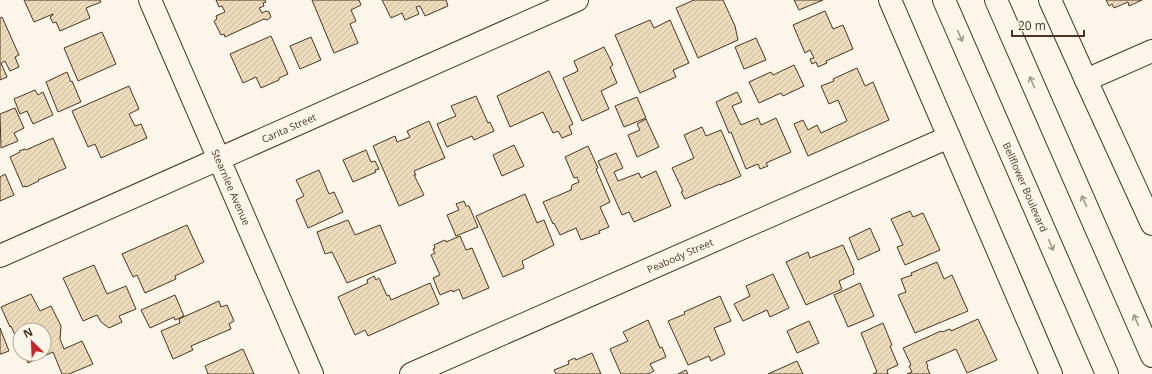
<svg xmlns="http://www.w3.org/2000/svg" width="1152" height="374" viewBox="0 0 1152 374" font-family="'Open Sans',sans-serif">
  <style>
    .building { fill: url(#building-hatch); stroke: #4a3520 }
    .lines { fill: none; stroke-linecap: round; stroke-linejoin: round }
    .street-casing { stroke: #4a3520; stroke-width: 24 }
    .secondary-casing { stroke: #4a3520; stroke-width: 24 }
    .street { stroke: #fbf6e9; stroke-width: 22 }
    .secondary { stroke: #fbf6e9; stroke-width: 22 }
    .oneway { stroke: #a29684 }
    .labels { text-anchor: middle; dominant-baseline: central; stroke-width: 3; stroke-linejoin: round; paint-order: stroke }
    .street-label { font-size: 10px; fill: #4a3520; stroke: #fbf6e9 }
  </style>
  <defs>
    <pattern id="building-hatch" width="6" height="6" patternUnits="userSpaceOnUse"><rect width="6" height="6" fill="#ecdcbc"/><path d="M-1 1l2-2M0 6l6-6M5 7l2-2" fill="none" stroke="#ccbda1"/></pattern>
  </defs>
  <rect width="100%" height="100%" fill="#fbf6e9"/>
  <g class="building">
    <path d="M24,0H100L101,2L86,8L90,18L60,31L56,22L53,23L50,17L53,15V14L34,22Z"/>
    <path d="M216,0H265L266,2L263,3L264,6L259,8L262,13L266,11L269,12L271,17L267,20L264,19L225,37L224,34L221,35L214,21L217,19L216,16L225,12L222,6L219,7Z"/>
    <path d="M312,0H359L361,5L351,10L356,21L350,24L358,43L334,53Z"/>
    <path d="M382,0H446L448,6L425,16L420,6L416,7L419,14L405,20L402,13L391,18Z"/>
    <path d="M694,0H723L735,26L738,40L698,58L676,8Z"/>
    <path d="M794,0H823L799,10Z"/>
    <path d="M1106,0H1142L1129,6L1128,2L1114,8L1112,4L1109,6Z"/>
    <path d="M825,11L833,29L843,25L853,49L826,61L827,63L818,67L816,62L812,64L810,59L814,58L810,50L805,53L793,25Z"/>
    <path d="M2,17L19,55L15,57L19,67L10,71L5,61L1,63L7,77L0,80V18Z"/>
    <path d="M650,20L654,28L670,20L689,63L673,70L676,77L640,93L615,35Z"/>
    <path d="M102,32L116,64L78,81L64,48Z"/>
    <path d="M271,36L288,74L279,78V80L261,88L256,77L243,83L230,54Z"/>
    <path d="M311,37L321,60L300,69L290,46Z"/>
    <path d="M756,38L766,60L744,69L735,47Z"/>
    <path d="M604,47L613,65L610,67L617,83L601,91L609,109L582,121L563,78L578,71L574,61Z"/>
    <path d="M794,65L804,86L783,96L781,93L759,103L749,82L771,72L773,75Z"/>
    <path d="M857,68L865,86L873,82L889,120L808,156L794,124L803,120L808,130L817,125L821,133L847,121L838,100L829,104L821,86L834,81L833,79Z"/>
    <path d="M549,71L573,124L569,126L572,134L562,138L558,131L553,133L543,112L510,127L497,96Z"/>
    <path d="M67,72L71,82L72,81L81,102L58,112L46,82Z"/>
    <path d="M129,86L139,109L129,114L135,126L141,124L147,138L101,158L95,144L88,147L72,111Z"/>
    <path d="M35,90L38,95L43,92L53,115L33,124L27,111L20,114L14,99Z"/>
    <path d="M737,92L742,102L732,106L741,125L758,118L761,125L776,118L791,152L766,163L768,166L760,169L758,164L746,169L731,132L729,133L716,102Z"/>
    <path d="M476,96L488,123L490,122L494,131L474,140L472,136L447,147L437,124L456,116L451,106Z"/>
    <path d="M637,97L646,118L624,127L615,106Z"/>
    <path d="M15,108L24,128L14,133L18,141L1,148L0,114Z"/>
    <path d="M646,119L659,147L637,157L628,135L640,130L637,124Z"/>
    <path d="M429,121L445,158L414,171L416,175H414L424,195L399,206L373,146L395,136L397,142L410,137L407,131Z"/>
    <path d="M702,127L706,136L721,130L741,176L720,185V184L685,199L681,192L683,191L672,168L694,158L684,135Z"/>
    <path d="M53,138L66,168L38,180L39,181L26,187V186L23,187L10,157L20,152L19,151L25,149L26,150Z"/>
    <path d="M514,145L524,166L502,176L493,155Z"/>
    <path d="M588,146L598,168L596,169L610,202L600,207L609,227L599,231L600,233L581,240L576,228L560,235L554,223L553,224L543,202L571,190L572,185L579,182L577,177L574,178L565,157Z"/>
    <path d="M366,150L371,162L375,161L379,169L375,170L376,172L353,182L343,160Z"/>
    <path d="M616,153L623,168L614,172L618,181L639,173L641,178L656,171L671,206L634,222L629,212L622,215L598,161Z"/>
    <path d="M319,170L329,194L334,192L343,212L308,228L296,200L304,196L296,180Z"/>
    <path d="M5,174L14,195L0,201V177Z"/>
    <path d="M525,194L537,223L544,220L554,245L522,261L524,268L503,277L476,216Z"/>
    <path d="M464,201L466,206H469L478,227L456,236L447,215L459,210L456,204Z"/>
    <path d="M910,211L913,217L923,213L940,250L905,265L897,247L903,245L891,219Z"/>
    <path d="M348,220L355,235L380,225L396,263L347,283L332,252L325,254L317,232Z"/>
    <path d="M187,225L204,262L175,276L176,279L145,293L137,275L133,277L122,254Z"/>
    <path d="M870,228L880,250L858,260L849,238Z"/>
    <path d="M460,236L466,250L472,248L489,288L463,299L459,289L453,292L452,290L440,295L433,278L440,275L431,255L435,253L433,249L435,248L434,245L445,240L446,242Z"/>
    <path d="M843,245L854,270L853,271L854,274L839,281L842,289L806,305L786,262L808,252L810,258Z"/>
    <path d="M937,262L944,279L952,275L968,311L915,333L898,295L906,292L901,279L912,275L911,273Z"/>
    <path d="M94,265L107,294L126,286L136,309L119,316L122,322L109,328L101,322L97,315L83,321L63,278Z"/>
    <path d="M773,274L789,308L770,317L767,310L743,321L734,304L750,296L746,286Z"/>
    <path d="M374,276L376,280L379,278L387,296L389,295L391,300L430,283L439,304L368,336L365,330L355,335L338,297L368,283L367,280Z"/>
    <path d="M860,283L874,316L848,327L834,295Z"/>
    <path d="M31,294L40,311L51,306L61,326L60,339L64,349L82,341L93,364L69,374H62L53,352L28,363L24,354H44V330H20V346L11,326L10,327L1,307Z"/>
    <path d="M175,295L184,316L175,320L174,317L150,328L141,310Z"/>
    <path d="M720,296L731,321L714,328L725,354L711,361L709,356L688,365L668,321L685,314L684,312Z"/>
    <path d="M219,301L221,307L227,305L234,321L229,324L231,329L191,346L193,350L173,359L161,331L180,323L179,319Z"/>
    <path d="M978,319L997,360L967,373L956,349L926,362L928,366L927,367L930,374H907L912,372L909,366L911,365L903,348L941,331L942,332L950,329L951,331Z"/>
    <path d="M648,320L660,348L662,347L666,357L650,364L654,371L648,374H621L610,349L628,341L623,332Z"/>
    <path d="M809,321L819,343L797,353L787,331Z"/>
    <path d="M883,323L892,345L890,346L898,365L887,370L888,374H873L877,372L861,333Z"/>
    <path d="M0,328L9,351L1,354H0Z"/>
    <path d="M243,349L254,374H208L205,366Z"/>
    <path d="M592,353L601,374H556L554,370L569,364L568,361L575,358L576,360Z"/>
    <path d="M797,361L803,374H768Z"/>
    <path d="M686,370L688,374H678Z"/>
  </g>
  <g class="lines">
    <g class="street-casing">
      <g id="street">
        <path id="s1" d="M150,0L312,374"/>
        <path d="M890,0L1051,374"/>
        <path d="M1050,0L1086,80L1152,224"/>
        <path d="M1086,80L1152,51"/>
        <path id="s2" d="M0,256L577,0"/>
        <path id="s3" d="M411,374L949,137"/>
      </g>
    </g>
    <g class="secondary-casing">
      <g id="secondary">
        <path id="s4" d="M944,0L1107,374"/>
        <path d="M996,0L1152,356"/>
      </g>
    </g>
    <use href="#street" class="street"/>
    <use href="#secondary" class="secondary"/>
  </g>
  <defs><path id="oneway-shaft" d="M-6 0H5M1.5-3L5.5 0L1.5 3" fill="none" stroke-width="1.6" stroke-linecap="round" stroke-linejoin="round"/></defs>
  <g class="oneway">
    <use href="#oneway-shaft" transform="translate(960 36) rotate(66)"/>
    <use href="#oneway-shaft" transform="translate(1032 82) rotate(-114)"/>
    <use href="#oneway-shaft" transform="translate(1084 201) rotate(-114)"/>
    <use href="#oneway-shaft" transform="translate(1051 245) rotate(66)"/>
    <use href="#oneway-shaft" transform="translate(1136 320) rotate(-114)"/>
  </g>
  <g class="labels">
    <g class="street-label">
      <text stroke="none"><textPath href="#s2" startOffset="316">Carita Street</textPath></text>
      <text stroke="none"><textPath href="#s1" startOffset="204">Stearnlee Avenue</textPath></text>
      <text stroke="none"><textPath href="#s4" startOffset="204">Bellflower Boulevard</textPath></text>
      <text stroke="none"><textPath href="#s3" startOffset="294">Peabody Street</textPath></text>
    </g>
  </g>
  <g transform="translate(32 342) rotate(336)"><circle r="19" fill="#fbf6e9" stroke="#b4a999"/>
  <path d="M0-3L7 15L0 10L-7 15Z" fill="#c62828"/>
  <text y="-6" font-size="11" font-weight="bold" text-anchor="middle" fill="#4a3520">N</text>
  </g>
  <path d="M1012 30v6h72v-6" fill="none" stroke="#4a3520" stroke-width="2"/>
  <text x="1018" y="30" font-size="12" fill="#4a3520" stroke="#fbf6e9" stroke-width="3" paint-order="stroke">20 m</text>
</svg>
